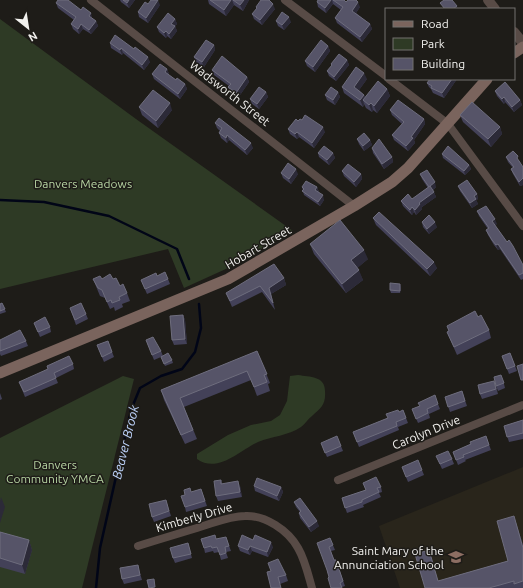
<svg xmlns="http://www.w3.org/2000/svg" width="523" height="588" viewBox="0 0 523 588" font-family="Ubuntu,sans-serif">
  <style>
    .built { fill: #29251b }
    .green { fill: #2e3a25 }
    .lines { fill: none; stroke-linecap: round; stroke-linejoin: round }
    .stream { stroke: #010517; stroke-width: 2.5 }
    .minor { stroke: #584b46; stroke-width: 8 }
    .tertiary { stroke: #584b46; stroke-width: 10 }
    .secondary { stroke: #7a645d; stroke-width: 11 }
    .wall { fill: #434158 }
    .shaded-wall { fill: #2c2a38 }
    .building { fill: #565468; stroke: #6e6d7d }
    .labels { text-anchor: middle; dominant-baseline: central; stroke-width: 3; stroke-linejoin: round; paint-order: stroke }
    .street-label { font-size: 12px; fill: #f2f1ee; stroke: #1e1c18 }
    .park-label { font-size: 12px; fill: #b6d3a2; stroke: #1e1c18 }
    .poi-label { font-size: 12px; fill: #f2f1ee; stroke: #1e1c18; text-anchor: end }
    .water-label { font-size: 13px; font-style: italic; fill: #bed3fb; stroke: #1e1c18 }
  </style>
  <rect width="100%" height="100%" fill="#1e1c18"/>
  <path class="built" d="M523,467V588H400L379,526Z"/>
  <g class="green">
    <path d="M0,19L136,119L293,231L228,268L184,288L168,249L0,289Z"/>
    <path d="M298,375C310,377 325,376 325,391C326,405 321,408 312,416C308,419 305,424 301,427C288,436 272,436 258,442C240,450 218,474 197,459V454L228,435L251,425L271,421L280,415L287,401L290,376Z"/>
    <path d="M123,376L134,379L82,588H0V438Z"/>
  </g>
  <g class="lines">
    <g class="stream">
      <path d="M0,200L44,202L109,216L177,249L189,279"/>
      <path d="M96,588L100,548L131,410L140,388L161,376L182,369L195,352L201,328L199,304"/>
    </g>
    <g class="minor">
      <path d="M91,0L354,206"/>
      <path d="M285,0L386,76"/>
      <path d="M389,79L448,124L523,226"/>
      <path d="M338,480L523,405"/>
      <path d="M138,546C160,539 181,533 203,526C216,522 231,516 245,516C265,515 288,530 298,548C305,560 308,574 312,588"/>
    </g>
    <g class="tertiary">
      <path d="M488,0L495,9"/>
      <path d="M514,32L523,43"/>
    </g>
    <g class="secondary">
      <path d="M514,53L523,47"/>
      <path d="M0,373L228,279L354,206L392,182L408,168L487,79"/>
    </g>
  </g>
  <g class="wall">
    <path d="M120,0H135L129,8L121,2Z"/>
    <path d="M208,0H249L243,11L234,5L226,16L209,4Z"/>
    <path d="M318,0H344L346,2L360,7L356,13L370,24L372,29L362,42L337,23L335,18L341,10L333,4L326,13L318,7L317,2Z"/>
    <path d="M56,3L92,17V18L96,21L98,26L91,34L83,29L79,34L73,29L71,24L74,20L58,8Z"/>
    <path d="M160,5L148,23L139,17L138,12Z"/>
    <path d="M256,7L275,9L262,25L254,19L252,14L257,9Z"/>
    <path d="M175,19L177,24L175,26L177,31L171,39L167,36L166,38L159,32L157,27Z"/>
    <path d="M276,21L291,22L284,30L278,26Z"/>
    <path d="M110,43L134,49L150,62L144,70L123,53L122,55L111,48Z"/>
    <path d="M214,45L215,50L204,67L196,62L194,57Z"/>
    <path d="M328,46L330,51L315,72L307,66L305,61Z"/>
    <path d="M347,60L349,65L336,81L329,76L327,71L332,66L331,64Z"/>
    <path d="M167,69L169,74L168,75L176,80L185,84L187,89L180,99L154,79L152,74Z"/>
    <path d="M212,70L247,77L249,82L238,98L230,92L228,87L229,86L214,75Z"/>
    <path d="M367,79L359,90L364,95L365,97L387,89L390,96L377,113L373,110L372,112L366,108L364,104L363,107L344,93L342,87Z"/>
    <path d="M457,79L444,98L433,93L431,89L429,87L427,83Z"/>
    <path d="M495,91L520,100L522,105L514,112L505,102L504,104L497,96Z"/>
    <path d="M266,92L268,97L259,109L252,104L250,99Z"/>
    <path d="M338,92L340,97L335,105L327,100L325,95Z"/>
    <path d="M139,107L172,110L158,128L142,115Z"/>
    <path d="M390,110L424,119L425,124L414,140L415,143L408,151L394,140L392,135L402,124L392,115Z"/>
    <path d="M460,115L500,127L502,134L491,147L463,122Z"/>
    <path d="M298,121L325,132L314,148L299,137L297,139L290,134L288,129Z"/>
    <path d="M215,123L253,148L247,155L229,140L227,143L221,138L219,133L220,131L217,128Z"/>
    <path d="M357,139L370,140L372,145L364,151L359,144Z"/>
    <path d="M372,148L392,157L393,162L384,169L373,153Z"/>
    <path d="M318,153H333L335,158L329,165L319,157Z"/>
    <path d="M442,154L469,165L471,169L465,175L443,158Z"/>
    <path d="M506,157L520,161V162L523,167V185L520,186L513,174L511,169L513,168L508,162Z"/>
    <path d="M342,171L361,174L362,179L356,187L344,176Z"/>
    <path d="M281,173L298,174L291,184L283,178Z"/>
    <path d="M420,174L436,187L433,190L436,197L422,207V209L416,215L414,212L412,215L403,206L401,201L412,199L428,188L422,179Z"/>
    <path d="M458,186L477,194L478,199L476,200L478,204L472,208L460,191Z"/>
    <path d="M302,187H317L319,192H318L324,200L320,206L304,195Z"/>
    <path d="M477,211L497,224L495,225L523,265V279L521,280L500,249L498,250L494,245L488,235L486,230L488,229L479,216Z"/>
    <path d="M373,218L437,268L430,276L376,225Z"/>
    <path d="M422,222L437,227L429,234L423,227Z"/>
    <path d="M310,244L368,259L357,268L363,280L346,293L314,254Z"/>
    <path d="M284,278L286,285L271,294L275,310L262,292L232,307L226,293Z"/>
    <path d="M93,279H102L120,286L127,293L130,301L122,304L123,307L115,311L114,307L110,309L105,298L100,296Z"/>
    <path d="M168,279L170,284L147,294L141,280Z"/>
    <path d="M401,287L400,293H391L390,290Z"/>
    <path d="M2,303L6,312L0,314V304Z"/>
    <path d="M70,308L86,314L88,319L76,325Z"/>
    <path d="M183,315L185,320L187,344L174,345L172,340Z"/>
    <path d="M478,317L489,330L491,338L457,355L450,339L447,332L449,331L447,326Z"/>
    <path d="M34,323L50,327L51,332L40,337Z"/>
    <path d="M0,340L26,341L28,346L1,356L0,354Z"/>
    <path d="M146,340L161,351L163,356L172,360L173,363L165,366L161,357L154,360Z"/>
    <path d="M108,341L114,357L104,362L97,345Z"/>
    <path d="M257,351L270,383L268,384L270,391L257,396L251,380L184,407L197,439L185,444L164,400L161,390Z"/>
    <path d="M510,353L517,371L509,374L502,356Z"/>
    <path d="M73,364L74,369L56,378L58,383L25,397L19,382Z"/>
    <path d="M503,380L505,388L498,391L496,386Z"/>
    <path d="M496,386L498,394L482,399L480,394Z"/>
    <path d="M462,391L467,406L450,412L445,397Z"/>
    <path d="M0,393L2,399L0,400Z"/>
    <path d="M438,404L440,409L429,414L430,418L418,423L412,409Z"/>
    <path d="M403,410L408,423L398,427L399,430L359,447L353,432L388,418Z"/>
    <path d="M523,420V439L509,442L504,426Z"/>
    <path d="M486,436L491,450L465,460L466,461L458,465L453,452L471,444Z"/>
    <path d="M321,443L341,446L343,451L327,457Z"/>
    <path d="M436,456L452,459L454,464L442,469Z"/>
    <path d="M402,467L422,470L424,475L408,482Z"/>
    <path d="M221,480L222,484L240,486L242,497L218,501L216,496Z"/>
    <path d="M363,483L381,487L382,492L379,493L381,497L363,505L364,507L347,513L342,498L366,490Z"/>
    <path d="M254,486L281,487L283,492L279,501L255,491Z"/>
    <path d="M201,489L207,506L186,512L185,507V495L192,492Z"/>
    <path d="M166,500L171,516L154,522L152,517Z"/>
    <path d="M294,502L319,526L311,532L300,518L299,513L300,512L296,507Z"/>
    <path d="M514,516L523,545V588H425L432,560L438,581L508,561Z"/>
    <path d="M0,532L29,540L32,550L25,574L0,567V569Z"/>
    <path d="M226,537L231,551L226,552L228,558L221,560L219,552L214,553L213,551L205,553L204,548L216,539Z"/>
    <path d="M330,538L335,550L331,551L334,560H336L345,586L342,587L329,577L327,571Z"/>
    <path d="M188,543L192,558L175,563L173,558Z"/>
    <path d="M238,546L273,547L268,557L252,551L250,555L240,551Z"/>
    <path d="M138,565L139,570L142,580L124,584L122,579Z"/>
    <path d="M267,572L286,575L288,581L280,584Z"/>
  </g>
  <g class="shaded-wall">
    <path d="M129,0H135L129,8L127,3Z"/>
    <path d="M158,0L160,5L148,23L146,18Z"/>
    <path d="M231,0H232L234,5L226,16L224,10Z"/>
    <path d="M244,0H249L243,11L240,5Z"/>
    <path d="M331,0H332L333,4L326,13L325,8Z"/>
    <path d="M358,2L360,7L354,16L352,11Z"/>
    <path d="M273,4L275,9L262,25L260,20Z"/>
    <path d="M457,6L458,9H453Z"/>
    <path d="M91,13L92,17L90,20L89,16Z"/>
    <path d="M289,17L291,22L284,30L282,25Z"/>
    <path d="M175,19L177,24L173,29L171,24Z"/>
    <path d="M96,21L98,26L91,34L89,30Z"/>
    <path d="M81,24L83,29L79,34L78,29Z"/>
    <path d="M370,24L372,29L362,42L360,37Z"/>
    <path d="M175,26L177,31L171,39L169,34Z"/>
    <path d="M166,31L167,36L166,38L164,33Z"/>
    <path d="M214,45L215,50L204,67L202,62Z"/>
    <path d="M328,46L330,51L315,72L313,67Z"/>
    <path d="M121,48L123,53L122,55L120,50Z"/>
    <path d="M148,57L150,62L144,70L142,65Z"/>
    <path d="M347,60L349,65L336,81L334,77Z"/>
    <path d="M167,69L169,74L167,77L165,72Z"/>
    <path d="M364,73L367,79L357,93L354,87Z"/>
    <path d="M247,77L249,82L238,98L236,93Z"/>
    <path d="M452,79H457L444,98L442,93Z"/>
    <path d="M185,84L187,89L180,99L178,94Z"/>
    <path d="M387,89L390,96L377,113L374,106Z"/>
    <path d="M266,92L268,97L259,109L257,104Z"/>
    <path d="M338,92L340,97L335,105L333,100Z"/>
    <path d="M364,95L367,101L363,100L364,104L363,107L360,100Z"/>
    <path d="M504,97L505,102L504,104L502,99Z"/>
    <path d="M520,100L522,105L514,112L512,107Z"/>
    <path d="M170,103L172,110L158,128L156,121Z"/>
    <path d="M371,103L373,110L372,112L369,105Z"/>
    <path d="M424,119L425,124L414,140L415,143L408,151L406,146L411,137Z"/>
    <path d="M323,127L325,132L314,148L312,143Z"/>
    <path d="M500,127L502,134L491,147L488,139Z"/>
    <path d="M297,132L299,137L297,139L295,134Z"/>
    <path d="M227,135L229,140L227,143L226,138Z"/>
    <path d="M370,140L372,145L364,151L363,146Z"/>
    <path d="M251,143L253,148L247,155L245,150Z"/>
    <path d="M333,153L335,158L329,165L327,160Z"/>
    <path d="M392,157L393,162L384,169L382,164Z"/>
    <path d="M469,165L471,169L465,175L464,171Z"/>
    <path d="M296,169L298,174L291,184L289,179Z"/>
    <path d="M361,174L362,179L356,187L354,182Z"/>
    <path d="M523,178V185L520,186L519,182Z"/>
    <path d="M435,182L436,187L430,192L429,187Z"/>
    <path d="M317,187L319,192L317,194L315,190Z"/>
    <path d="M434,192L436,197L422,207V209L416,215L415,210L419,203Z"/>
    <path d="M477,194L478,199L476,200L478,204L472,208L470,203L474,196Z"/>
    <path d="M323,195L324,200L320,206L318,202Z"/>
    <path d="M412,207L414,212L412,215L410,210Z"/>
    <path d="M495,219L497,224L494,226L492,221Z"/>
    <path d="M435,222L437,227L429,234L427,229Z"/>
    <path d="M498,244L500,249L498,250L496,245Z"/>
    <path d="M364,250L368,259L355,270L351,260Z"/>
    <path d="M434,262L437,268L430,276L427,269Z"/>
    <path d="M359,270L363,280L346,293L342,284Z"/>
    <path d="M284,278L286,285L271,294L275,310L269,288Z"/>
    <path d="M400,284L401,287L400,293Z"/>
    <path d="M183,315L185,320L187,344L185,339Z"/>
    <path d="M238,481L240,486L242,497L240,492Z"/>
    <path d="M281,487L283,492L279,501L277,496Z"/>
    <path d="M1,497L5,507L0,523V502Z"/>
    <path d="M514,516L517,526L523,545V548Z"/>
    <path d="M317,521L319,526L311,532L309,527Z"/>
    <path d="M29,540L32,550L25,574L22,565Z"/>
    <path d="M271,542L273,547L268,557L267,552Z"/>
    <path d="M250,546L252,551L250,555L248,550Z"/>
  </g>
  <g class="building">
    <path d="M58,0H68L81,10L83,7L91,13L89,16L96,21L89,30L81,24L78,29L71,24L76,17L56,3Z"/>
    <path d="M123,0H129L127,3Z"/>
    <path d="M151,0H158L146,18L138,12L145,2L148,4Z"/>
    <path d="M210,0H231L224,10Z"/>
    <path d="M233,0H244L240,5Z"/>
    <path d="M261,0H269L273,4L260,20L252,14L257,8L256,7Z"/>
    <path d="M318,0H331L325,8L317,2Z"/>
    <path d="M333,0H344L346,2L348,0H356L358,2L352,11L370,24L360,37L335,18L343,7Z"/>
    <path d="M444,0H452L457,6L453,9H445L440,3Z"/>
    <path d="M282,12L289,17L282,25L276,21Z"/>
    <path d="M168,13L175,19L171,24L175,26L169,34L166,31L164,33L157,27Z"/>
    <path d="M115,35L134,49L135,47L148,57L142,65L121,48L120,50L110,43Z"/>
    <path d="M206,40L214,45L202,62L194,57Z"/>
    <path d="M321,40L328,46L313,67L305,61Z"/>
    <path d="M339,54L347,60L334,77L327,71L332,65L331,64Z"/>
    <path d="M222,56L247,77L236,93L228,87L231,84L212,70Z"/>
    <path d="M160,64L167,69L165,72L176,80L177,78L185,84L178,94L152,74Z"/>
    <path d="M356,67L364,73L354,87L364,95L360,100L342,87Z"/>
    <path d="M430,79H452L442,93L431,88L432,86L427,83Z"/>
    <path d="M378,81L387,89L374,106L371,103L369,105L363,100Z"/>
    <path d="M505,82L520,100L512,107L504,97L502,99L495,91Z"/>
    <path d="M259,87L266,92L257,104L250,99Z"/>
    <path d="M331,87L338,92L333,100L325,95Z"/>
    <path d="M153,90L170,103L156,121L139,107Z"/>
    <path d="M398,100L424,119L411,137L413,138L406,146L392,135L404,122L390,110Z"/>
    <path d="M472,102L500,127L488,139L460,115Z"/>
    <path d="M305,115L323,127L312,143L297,132L295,134L288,129L296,119L298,121L300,119L302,120Z"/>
    <path d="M219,118L251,143L245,150L227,135L226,138L219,133L222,128L215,123Z"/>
    <path d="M364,133L370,140L363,146L357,139Z"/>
    <path d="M379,139L392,157L382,164L372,148Z"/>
    <path d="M324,146L333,153L327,160L318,153Z"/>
    <path d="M448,146L469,165L464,171L442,154Z"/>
    <path d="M513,151L518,156L517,158L523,167V178L519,182L511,169L514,167L506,157Z"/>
    <path d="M288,163L296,169L289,179L281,173Z"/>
    <path d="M348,164L361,174L354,182L342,171Z"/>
    <path d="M427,170L435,182L429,187L420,174Z"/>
    <path d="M467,180L477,194L474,196L476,199L470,203L458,186Z"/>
    <path d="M306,181L317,187L315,190L323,195L318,202L302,191L304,189L302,187Z"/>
    <path d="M430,186L434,192L419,203L420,204L415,210L412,207L410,210L401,201L408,194L412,199Z"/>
    <path d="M486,206L495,219L492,221L507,242L509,240L513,246L523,265V273L519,275L498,244L496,245L492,240L486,230L489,228L477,211Z"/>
    <path d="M379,212L434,262L427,269L373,218Z"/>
    <path d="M429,215L435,222L427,229L422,222Z"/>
    <path d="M340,220L364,250L351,260L359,270L342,284L310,244Z"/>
    <path d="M274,264L284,278L269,288L273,303L260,286L230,301L226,293Z"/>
    <path d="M165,272L168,279L145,289L141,280L156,273L157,276Z"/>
    <path d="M110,274L113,279L116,278L120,286L123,284L127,293L119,297L120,300L112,303L111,300L107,302L102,290L98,288L93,279L100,276L102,279Z"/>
    <path d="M390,283L400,284V291L390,290Z"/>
    <path d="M2,303L5,309L0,311V304Z"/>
    <path d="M81,303L86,314L75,320L70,308Z"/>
    <path d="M475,311L478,317L481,315L489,330L454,347L447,332L449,331L447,326Z"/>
    <path d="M183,315L185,339L172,340L170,316Z"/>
    <path d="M45,317L50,327L38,332L34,323Z"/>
    <path d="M20,330L26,341L0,351V340Z"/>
    <path d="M153,337L161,351L152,355L146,340Z"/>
    <path d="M108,341L112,352L102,357L97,345Z"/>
    <path d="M257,351L267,374L264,375L267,382L254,387L247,371L180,398L193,430L181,435L161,390Z"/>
    <path d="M168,353L172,360L164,364L161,357Z"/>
    <path d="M510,353L515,366L507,369L502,356Z"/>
    <path d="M69,356L73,364L54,373L56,378L24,392L19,382L48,369L47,366Z"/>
    <path d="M523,364V380H521L517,366Z"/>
    <path d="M501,375L504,383L496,386L494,377Z"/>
    <path d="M494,381L496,389L480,394L478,385Z"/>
    <path d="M462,391L465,401L448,407L445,397Z"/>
    <path d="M435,395L438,404L427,409L428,413L416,419L412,409L420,406L418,403Z"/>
    <path d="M398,410L399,412L403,410L406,418L396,422L397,426L357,442L353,432L388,418L386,414Z"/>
    <path d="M523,420V433L507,437L504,426Z"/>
    <path d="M337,436L341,446L325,453L321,443Z"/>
    <path d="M486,436L489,445L463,455L464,457L456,460L453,452L471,444L470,442Z"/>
    <path d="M448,451L452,459L440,464L436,456Z"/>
    <path d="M418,460L422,470L406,477L402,467Z"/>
    <path d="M376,477L381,487L377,488L379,492L362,500V502L345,508L342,498L366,490L363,483Z"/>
    <path d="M257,478L281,487L277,496L254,486Z"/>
    <path d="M221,480V484L238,481L240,492L216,496L214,481Z"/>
    <path d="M190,488L191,492L201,489L205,501L185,507L181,496L185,495L184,490Z"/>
    <path d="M300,498L317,521L309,527L299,513L301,511L294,502Z"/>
    <path d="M166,500L169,511L152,517L149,504Z"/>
    <path d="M514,516L523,548V581L514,584V581L489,588H425L415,554L429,550L438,581L508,561L497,521Z"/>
    <path d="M0,532L29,540L22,565L0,558Z"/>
    <path d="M215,535L216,539L226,537L229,546L225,547L226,553L220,555L217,547L212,548L211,546L204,548L201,539Z"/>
    <path d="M242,535L253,540L255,535L271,542L267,552L250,546L248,550L238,546Z"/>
    <path d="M330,538L333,545L329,547L334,560H336L343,581L340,583L342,588H331L328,578L329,577L327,570L317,543Z"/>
    <path d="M188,543L191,554L173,558L170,548Z"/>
    <path d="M278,559L286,575L278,577L281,588H271L267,572L271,571L268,563Z"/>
    <path d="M138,565L140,575L122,579L120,568Z"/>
    <path d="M154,579L155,587L149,588L147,580Z"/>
  </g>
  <defs>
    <g id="school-bare" transform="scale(1.2)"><path d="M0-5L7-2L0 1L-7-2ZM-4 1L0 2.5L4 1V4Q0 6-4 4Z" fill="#8d6e63" stroke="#1e1c18" stroke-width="2.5" paint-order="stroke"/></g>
  </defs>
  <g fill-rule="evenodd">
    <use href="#school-bare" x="456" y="557"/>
  </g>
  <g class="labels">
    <g class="street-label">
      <text transform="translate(230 93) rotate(38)">Wadsworth Street</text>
      <text transform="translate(258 247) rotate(-30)">Hobart Street</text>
      <text transform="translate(426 432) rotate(-22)">Carolyn Drive</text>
      <text transform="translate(194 517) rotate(-16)">Kimberly Drive</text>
    </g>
    <g class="park-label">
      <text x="83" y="183">Danvers Meadows</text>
      <text x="55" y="464">Danvers<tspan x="55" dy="14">Community YMCA</tspan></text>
    </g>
    <g class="poi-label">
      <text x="444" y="550">Saint Mary of the<tspan x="444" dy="14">Annunciation School</tspan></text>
    </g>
    <g class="water-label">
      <text transform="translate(125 442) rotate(-76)">Beaver Brook</text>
    </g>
  </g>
  <rect x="385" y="8" width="130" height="72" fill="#1e1c18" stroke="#73716e"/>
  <rect x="393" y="21" width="20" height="6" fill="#7a645d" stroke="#73716e"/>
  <text x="421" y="28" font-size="12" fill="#f2f1ee">Road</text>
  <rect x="393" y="38" width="20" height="12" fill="#2e3a25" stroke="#73716e"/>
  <text x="421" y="48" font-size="12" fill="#f2f1ee">Park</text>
  <rect x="393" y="58" width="20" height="12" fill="#565468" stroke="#73716e"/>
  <text x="421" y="68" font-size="12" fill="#f2f1ee">Building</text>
  <g transform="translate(28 28) rotate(150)" stroke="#1e1c18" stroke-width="3" paint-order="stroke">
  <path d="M0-3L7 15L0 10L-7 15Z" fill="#f2f1ee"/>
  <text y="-6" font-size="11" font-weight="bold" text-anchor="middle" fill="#f2f1ee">N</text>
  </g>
</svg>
